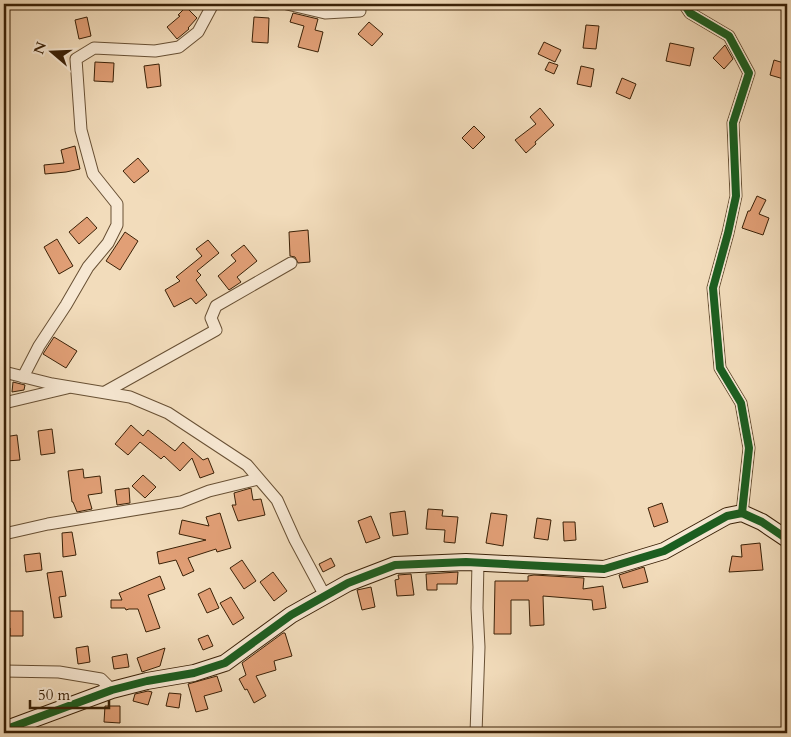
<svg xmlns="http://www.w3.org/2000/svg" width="791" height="737" viewBox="0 0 791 737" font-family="Cardo,serif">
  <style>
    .building { fill: #e19f76; stroke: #3a2107 }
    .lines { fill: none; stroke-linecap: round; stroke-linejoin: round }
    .street-casing { stroke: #685034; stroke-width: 13 }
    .secondary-casing { stroke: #3a2107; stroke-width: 18 }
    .street { stroke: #f7e8d3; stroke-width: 11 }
    .secondary { stroke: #f7e8d3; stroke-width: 16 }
    .cycleway-casing { stroke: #f7e8d3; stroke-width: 11 }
    .cycleway { stroke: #1b5e20; stroke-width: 8 }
  </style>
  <rect width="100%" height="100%" fill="#f2dcbb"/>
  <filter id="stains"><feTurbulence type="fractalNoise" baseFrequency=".004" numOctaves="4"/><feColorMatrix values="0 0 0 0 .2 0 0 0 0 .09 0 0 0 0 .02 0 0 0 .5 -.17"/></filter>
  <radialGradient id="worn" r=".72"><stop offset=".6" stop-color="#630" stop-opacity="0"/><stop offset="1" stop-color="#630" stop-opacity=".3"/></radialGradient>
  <g class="building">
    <path d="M186,7L197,18L188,28L189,29L177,39L167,27L180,16L178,15Z"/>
    <path d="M293,13L318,19L315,30L323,32L318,52L298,47L304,26L290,22Z"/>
    <path d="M87,17L91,36L79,39L75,20Z"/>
    <path d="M254,17L269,18L268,43L252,42Z"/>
    <path d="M369,22L383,34L372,46L358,34Z"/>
    <path d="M586,25L599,26L596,49L583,48Z"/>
    <path d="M544,42L561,50L555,62L538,54Z"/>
    <path d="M670,43L694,48L690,66L666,61Z"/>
    <path d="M725,45L733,59L724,69L713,58Z"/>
    <path d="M774,60L787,64V80L770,75Z"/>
    <path d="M95,62L114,63L113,82L94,81Z"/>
    <path d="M549,62L558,65L554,74L545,70Z"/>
    <path d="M159,64L161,86L147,88L144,66Z"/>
    <path d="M581,66L594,69L591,87L577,84Z"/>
    <path d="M622,78L636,84L630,99L616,93Z"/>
    <path d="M540,108L554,125L535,142L536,144L526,153L515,140L536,124L530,117Z"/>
    <path d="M474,126L485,137L473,149L462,138Z"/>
    <path d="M75,146L80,169L66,172L45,174L44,165L64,163L61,150Z"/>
    <path d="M138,158L149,171L134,183L123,171Z"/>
    <path d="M757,196L766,200L759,214L769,218L763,235L742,228L748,211H750Z"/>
    <path d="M87,217L97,228L79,244L69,232Z"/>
    <path d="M308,230L310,262L298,263L295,257L290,256L289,232Z"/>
    <path d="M125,232L138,241L120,270L106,261Z"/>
    <path d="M57,239L73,266L59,274L44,247Z"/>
    <path d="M208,240L219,253L197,271L201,275L196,280L207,295L196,304L191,298L174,307L165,290L180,281L176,277L202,256L196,249Z"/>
    <path d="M244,245L257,261L237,277L241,282L229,290L218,276L236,261L231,255Z"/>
    <path d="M54,337L77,351L66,368L43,354Z"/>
    <path d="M13,382L25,385L24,390L12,392Z"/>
    <path d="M131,425L143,436L148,430L175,451L183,442L203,460L208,458L214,473L200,478L192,458L180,471L164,456L161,459L140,442L128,455L115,444Z"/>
    <path d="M52,429L55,453L41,455L38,431Z"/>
    <path d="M17,435L20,460L6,461L4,437Z"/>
    <path d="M83,469L84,478L100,476L102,493L88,495L92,509L77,512L73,502H72L68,471Z"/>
    <path d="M143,475L156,487L145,498L132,486Z"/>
    <path d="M129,488L130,503L117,505L115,490Z"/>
    <path d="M251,488L253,500L261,499L265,515L238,521L232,505H236L234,493Z"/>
    <path d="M662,503L668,522L654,527L648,508Z"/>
    <path d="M428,509L443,510L442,516L458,517L455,543L444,542L445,530L426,529Z"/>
    <path d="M405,511L408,534L393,536L390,513Z"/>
    <path d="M220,513L231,548L217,552L216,549L188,558L194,571L183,576L176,560L159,564L157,552L206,540L179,534L182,520L209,526L206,517Z"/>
    <path d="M491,513L507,515L503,546L486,543Z"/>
    <path d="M371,516L380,538L366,543L358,521Z"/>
    <path d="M537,518L551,520L548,540L534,538Z"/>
    <path d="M563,522H575L576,540L564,541Z"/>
    <path d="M72,532L76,555L63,557L62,533Z"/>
    <path d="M760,543L763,570L729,572L732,556L742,557L741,545Z"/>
    <path d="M40,553L42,570L26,572L24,555Z"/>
    <path d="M331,558L335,566L323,572L319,564Z"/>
    <path d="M242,560L256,581L244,589L230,568Z"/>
    <path d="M644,567L648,582L623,588L619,575Z"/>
    <path d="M62,571L66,596L59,597L62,617L54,618L47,573Z"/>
    <path d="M273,572L287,591L274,601L260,582Z"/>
    <path d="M458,572L457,584H437V590H427L426,574Z"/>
    <path d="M411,574L414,595L397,596L395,580L399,579L398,575Z"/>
    <path d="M534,575L584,578L583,589L603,586L606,608L593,610L592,600L543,596L544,625L530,626L529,600H511V634H494L495,581H528V576Z"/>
    <path d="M160,576L165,589L148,595L160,628L146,632L138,609H129L126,610L125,608H111V600H122L119,593Z"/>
    <path d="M371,587L375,607L362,610L357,590Z"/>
    <path d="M210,588L219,608L207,613L198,594Z"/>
    <path d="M231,597L244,618L233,625L220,603Z"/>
    <path d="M4,611H23V636H10V628H4Z"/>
    <path d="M283,633H285L292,656L274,661L276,670L256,676L266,696L254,703L247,689L245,690L239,679L246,675L242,663Z"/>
    <path d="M208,635L213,646L203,650L198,639Z"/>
    <path d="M88,646L90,662L78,664L76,648Z"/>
    <path d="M165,648L160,666L142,672L137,658Z"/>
    <path d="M127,654L129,667L114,669L112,657Z"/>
    <path d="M217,676L222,691L204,696L208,709L196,712L188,684Z"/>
    <path d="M148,691L152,692L148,705L133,701L135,694Z"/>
    <path d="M169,693L181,694L179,708L166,706Z"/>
    <path d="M105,706H120V723L104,722Z"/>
  </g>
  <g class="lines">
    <g class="street-casing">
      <g id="street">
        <path d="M256,4H267"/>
        <path d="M287,4L325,13L360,11"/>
        <path d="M684,4L690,13L729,36L749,73L733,123L736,196L728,233L713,288L720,368L741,403L749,448L742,513"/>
        <path d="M4,372L52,384L130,397L168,413L247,465L277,500L295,540L325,596"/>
        <path d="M23,377L39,346L66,305L88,267L108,243L117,225V204L93,174L81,130L76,59L94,48L155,51L179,47L198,32L213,4"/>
        <path d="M105,392L216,330L211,318L216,306L291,263"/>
        <path d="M4,403L67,388"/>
        <path d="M4,534L48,524L181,502L209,491L258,479"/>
        <path d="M4,671L59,672L101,679L112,690"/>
        <path d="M476,733L479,647L477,608L478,562"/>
      </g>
    </g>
    <g class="secondary-casing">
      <path id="secondary" d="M4,730L112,690L147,681L194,673L225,663L291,615L348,583L395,565L466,562L604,569L664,551L727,516L742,513L762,522L787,539"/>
    </g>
    <use href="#street" class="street"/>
    <use href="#secondary" class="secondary"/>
    <g class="cycleway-casing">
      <g id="cycleway">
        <path d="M684,4L690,13L729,36L749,73L733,123L736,196L728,233L713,288L720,368L741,403L749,448L742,513"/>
        <path d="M4,730L112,690L147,681L194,673L225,663L291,615L348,583L395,565L466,562L604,569L664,551L727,516L742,513L762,522L787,539"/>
      </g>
    </g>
    <use href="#cycleway" class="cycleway"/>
  </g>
  <rect width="791" height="737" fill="none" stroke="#f2dcbb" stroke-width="20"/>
  <rect x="5" y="5" width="781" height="727" fill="none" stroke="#3a2107" stroke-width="2.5"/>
  <rect x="10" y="10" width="771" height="717" fill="none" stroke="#3a2107"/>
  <g transform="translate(52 52) rotate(289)" stroke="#f7e8d3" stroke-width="4" paint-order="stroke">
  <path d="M0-4L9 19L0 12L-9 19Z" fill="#3a2107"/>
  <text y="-8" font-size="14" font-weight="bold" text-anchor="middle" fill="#3a2107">N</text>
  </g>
  <path d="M30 700v8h79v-8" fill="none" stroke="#3a2107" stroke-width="2.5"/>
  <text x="38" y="700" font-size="15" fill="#3a2107" stroke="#f7e8d3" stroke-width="4" paint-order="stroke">50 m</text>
  <rect width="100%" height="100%" filter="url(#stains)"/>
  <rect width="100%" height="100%" fill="url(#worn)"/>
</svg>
